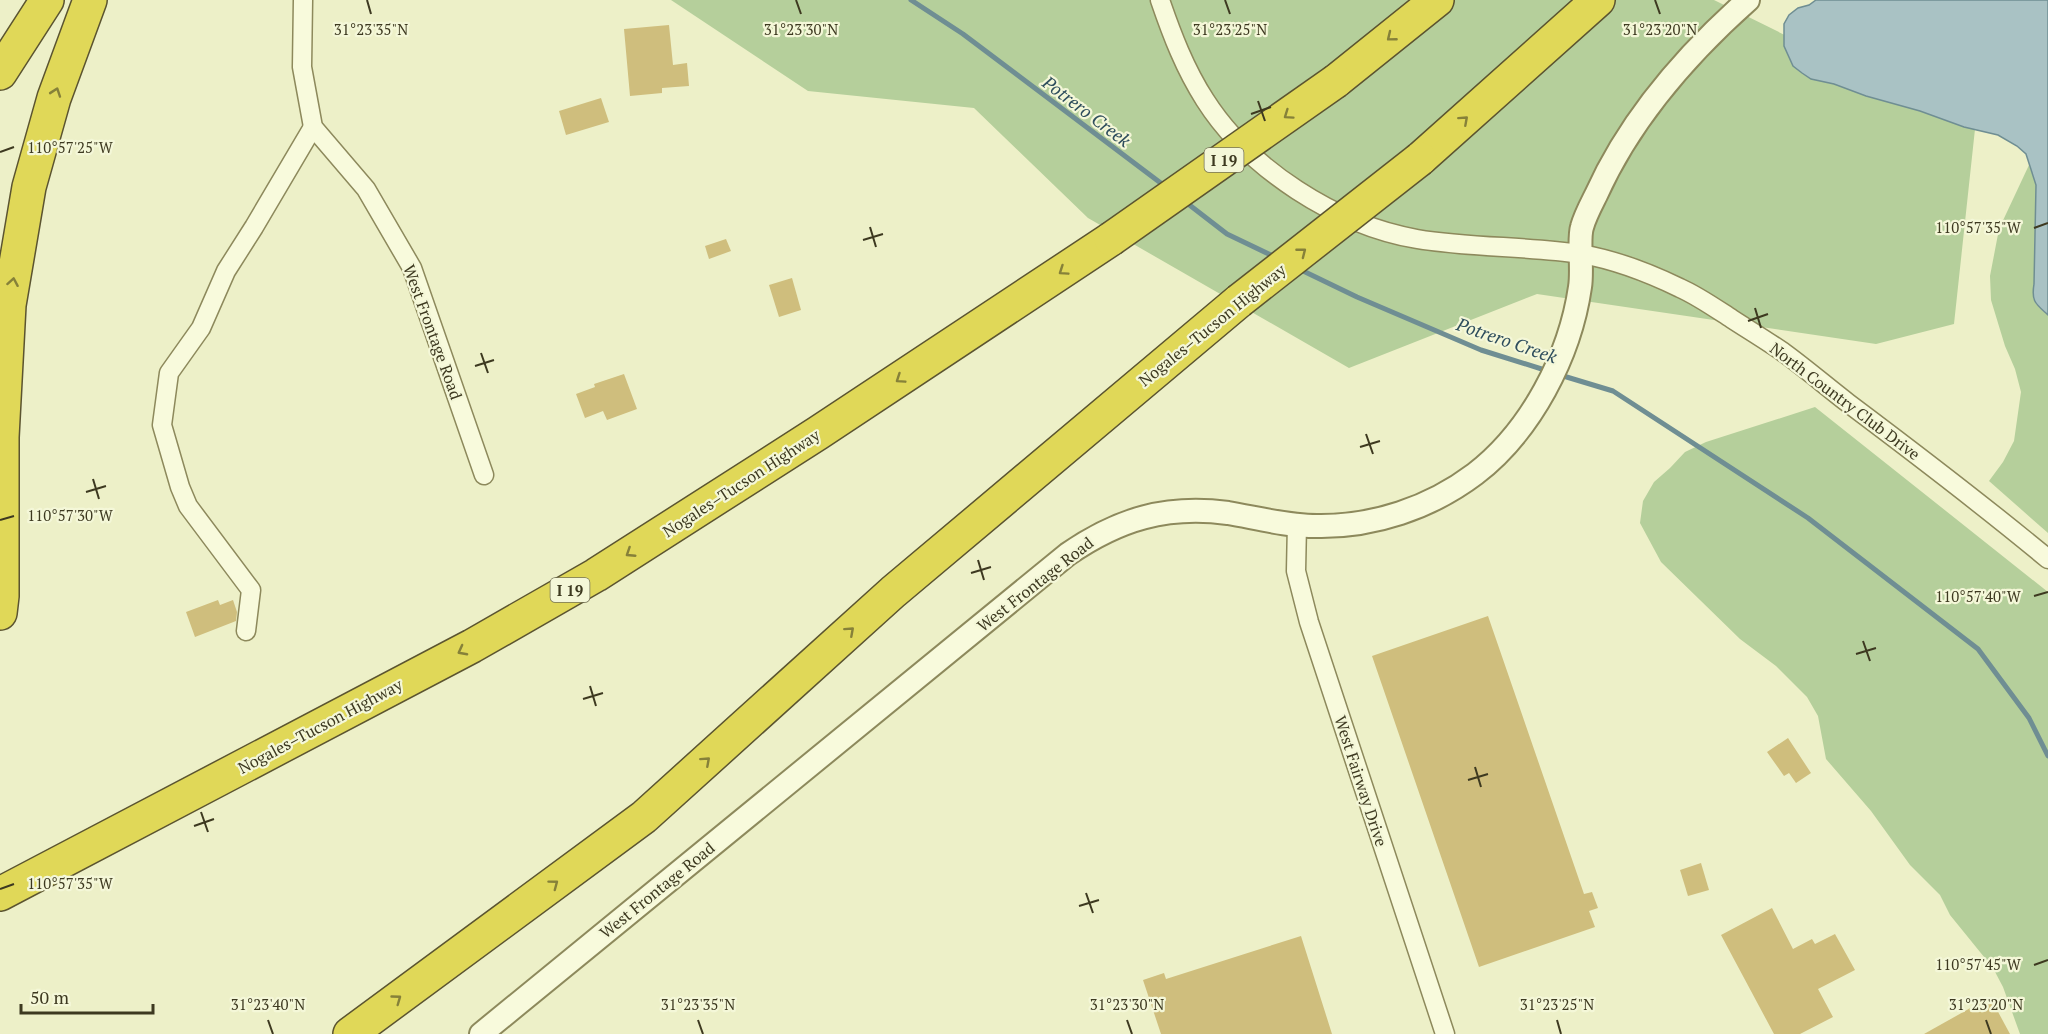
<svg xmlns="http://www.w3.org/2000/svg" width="2048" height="1034" viewBox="0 0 2048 1034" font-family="'PT Serif',serif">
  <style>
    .green { fill: #b5cf9b }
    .water { fill: #a9c2c4; stroke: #6f8e93; stroke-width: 1.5 }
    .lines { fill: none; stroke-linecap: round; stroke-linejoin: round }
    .stream { stroke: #6f8e93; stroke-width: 5 }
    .building { fill: #cfbe7d }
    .minor-casing { stroke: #8d895c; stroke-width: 21 }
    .tertiary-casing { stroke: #8d895c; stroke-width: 26 }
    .motorway-casing { stroke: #5b5430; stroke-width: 36 }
    .minor { stroke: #f8fadc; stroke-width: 18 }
    .tertiary { stroke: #f8fadc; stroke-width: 22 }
    .motorway { stroke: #e0d858; stroke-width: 33 }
    .motorway-bridge-casing { stroke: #5b5430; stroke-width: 36; stroke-linecap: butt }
    .motorway-bridge { stroke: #e0d858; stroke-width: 33 }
    .oneway { stroke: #868139 }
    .ticks { fill: none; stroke: #3d3920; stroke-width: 2 }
    .labels { text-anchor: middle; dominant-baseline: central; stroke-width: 4.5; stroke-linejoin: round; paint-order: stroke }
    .shield { fill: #f4f7d8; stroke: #747257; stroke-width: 1.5 }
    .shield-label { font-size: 15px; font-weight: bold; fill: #3d3920 }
    .street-label { font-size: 16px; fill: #3d3920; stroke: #f4f7d8 }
    .water-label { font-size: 18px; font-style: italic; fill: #2f4e5d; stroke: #f4f7d8 }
    .ticks-label { font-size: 15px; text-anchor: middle; fill: #3d3920; stroke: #f4f7d8; stroke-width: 4.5; stroke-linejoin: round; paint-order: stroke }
  </style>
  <rect width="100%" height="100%" fill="#edf0c8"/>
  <g class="green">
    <path d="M671,0H1714L1975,129L1954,324L1876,344L1537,294L1349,368L1088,218L974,108L808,91Z"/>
    <path d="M2029,165L2036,185L2034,284C2031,301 2035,305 2048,315V533L1989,481L2003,462L2014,441L2021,392L2015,369L2005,346L1991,300L1990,276L1999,229Z"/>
    <path d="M1815,407L2048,592V1034H2020L2003,987L1993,968L1950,915L1940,895L1910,865L1871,811L1826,759L1818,716L1807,697L1776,666L1740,639L1661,562L1640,523L1643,501L1654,482L1670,468L1685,452L1706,442Z"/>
  </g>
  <path class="water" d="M1816,0H2048V315C2036,304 2031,302 2034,284L2036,185L2026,154L2017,146L1998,135L1964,127L1920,111L1866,96L1834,84L1811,79L1802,73L1793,66L1784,46V24L1789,15L1798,8L1809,5Z"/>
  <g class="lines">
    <g class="stream">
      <path d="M911,0L963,34L1166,187"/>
      <path d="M1183,200L1227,234L1277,258"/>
      <path d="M1299,269L1357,297L1481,350L1548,371"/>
      <path d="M1560,375L1613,391L1808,518L1978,649L2029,718L2048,756"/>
    </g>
  </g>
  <g class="building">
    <path d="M669,25L673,65L687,63L689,86L662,88V93L630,96L624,29Z"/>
    <path d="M601,98L609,122L566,135L559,111Z"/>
    <path d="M726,239L731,251L709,259L705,246Z"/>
    <path d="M792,278L801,310L779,317L769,285Z"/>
    <path d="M624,374L637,409L607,420L603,411L585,418L576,394L595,387L594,384Z"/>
    <path d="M218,600L220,605L233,600L237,612L236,621L195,637L186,612Z"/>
    <path d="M1488,616L1584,894L1592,892L1598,908L1589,911L1595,927L1479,967L1372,656Z"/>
    <path d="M1788,738L1811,773L1796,783L1789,773L1784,776L1767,752Z"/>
    <path d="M1701,863L1709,890L1688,896L1680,870Z"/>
    <path d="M1772,908L1793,949L1812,939L1815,944L1835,934L1855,970L1818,989L1833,1017L1800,1034H1774L1721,935Z"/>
    <path d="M1301,936L1332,1034H1161L1143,980L1164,973L1166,979Z"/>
    <path d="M1990,997L2010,1034H1924Z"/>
  </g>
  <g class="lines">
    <g class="minor-casing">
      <g id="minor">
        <path d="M303,0L302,67L313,127L366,189L412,268L484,475"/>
        <path d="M1160,0C1172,35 1185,69 1205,100C1249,169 1336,225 1417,239C1471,248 1527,246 1581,254C1616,260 1649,273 1680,288C1698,296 1715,308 1732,319C1749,330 1767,341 1783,352C1805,368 1826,386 1848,403C1916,454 1983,505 2048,559"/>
        <path d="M1297,524L1296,571L1309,622L1445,1034"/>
        <path d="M246,631L251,590L188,506L180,487L162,425L169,373L201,328L226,271L254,227L313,127"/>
      </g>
    </g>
    <g class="tertiary-casing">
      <path id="tertiary" d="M481,1034L1068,554C1119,519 1166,505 1228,513C1257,518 1287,526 1317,526C1373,527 1430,508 1475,474C1531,431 1570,356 1580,287C1583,270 1578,240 1582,227C1585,216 1591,205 1596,195C1630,119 1686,55 1748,0"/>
    </g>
    <g class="motorway-casing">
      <g id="motorway">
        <path d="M0,73L47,0"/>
        <path d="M1336,81L1437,0"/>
        <path d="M1420,159L1598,0"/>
        <path d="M0,613L2,596V437L9,305L29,187L54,98L90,0"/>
        <path d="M0,894L472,646L596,575L818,433L1111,239"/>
        <path d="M350,1034L644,817L893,592L1239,301"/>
      </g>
    </g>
    <use href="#minor" class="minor"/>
    <use href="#tertiary" class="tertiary"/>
    <use href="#motorway" class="motorway"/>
    <g class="motorway-bridge-casing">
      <g id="motorway-bridge">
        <path d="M1111,239L1336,81"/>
        <path d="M1239,301L1420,159"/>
      </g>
    </g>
    <use href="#motorway-bridge" class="motorway-bridge"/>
  </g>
  <defs><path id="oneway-chevron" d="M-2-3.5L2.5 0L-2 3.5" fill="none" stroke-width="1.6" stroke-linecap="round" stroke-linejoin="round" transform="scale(1.5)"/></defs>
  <g class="oneway">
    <use href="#oneway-chevron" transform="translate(1391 37) rotate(141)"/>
    <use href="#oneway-chevron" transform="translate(56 92) rotate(-71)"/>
    <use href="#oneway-chevron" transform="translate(1288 115) rotate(145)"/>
    <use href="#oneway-chevron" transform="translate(1464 120) rotate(-42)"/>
    <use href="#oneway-chevron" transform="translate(1302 252) rotate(-38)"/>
    <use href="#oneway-chevron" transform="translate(1063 271) rotate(146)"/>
    <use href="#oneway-chevron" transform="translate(13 282) rotate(-80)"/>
    <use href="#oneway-chevron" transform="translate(900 379) rotate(146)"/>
    <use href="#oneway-chevron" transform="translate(630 553) rotate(147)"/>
    <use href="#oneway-chevron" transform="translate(850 631) rotate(-42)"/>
    <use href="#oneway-chevron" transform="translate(462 651) rotate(152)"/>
    <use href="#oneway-chevron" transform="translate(706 761) rotate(-42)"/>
    <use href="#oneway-chevron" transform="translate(554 884) rotate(-37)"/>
    <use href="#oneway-chevron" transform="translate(397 999) rotate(-36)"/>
  </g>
  <path class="ticks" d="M367,0L371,14M796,0L801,14M1225,0L1230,14M1655,0L1660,14M1258,101L1265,121M1251,114L1271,107M0,152L14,147M870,227L876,247M2034,228L2048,223M863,240L883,234M1755,308L1761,328M1748,321L1768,314M481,353L488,373M475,366L494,360M1366,434L1373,454M1360,447L1380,441M93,479L99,499M86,492L106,486M0,520L14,516M978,560L984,580M971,573L991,567M2034,596L2048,592M1863,641L1870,661M1856,654L1876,648M590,686L596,706M583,699L603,693M1475,767L1481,787M1468,780L1488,774M201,812L208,832M194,826L214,819M0,889L14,884M1086,893L1093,913M1079,906L1099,900M2034,965L2048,960M268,1020L273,1034M698,1020L703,1034M1127,1020L1132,1034M1557,1020L1561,1034M1986,1020L1991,1034"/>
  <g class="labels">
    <g class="shield">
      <rect x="1204.5" y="148" width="39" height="24" rx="4.5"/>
      <rect x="550.5" y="578" width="39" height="24" rx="4.5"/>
    </g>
    <g class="shield-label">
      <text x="1224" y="160">I 19</text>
      <text x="570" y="590">I 19</text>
    </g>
    <g class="street-label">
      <text transform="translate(1212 325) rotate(-39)">Nogales–Tucson Highway</text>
      <text transform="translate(433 332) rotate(70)">West Frontage Road</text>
      <text transform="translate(1845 401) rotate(37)">North Country Club Drive</text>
      <text transform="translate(741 483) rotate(-33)">Nogales–Tucson Highway</text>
      <text transform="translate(1035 584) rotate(-38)">West Frontage Road</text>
      <text transform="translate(320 726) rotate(-28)">Nogales–Tucson Highway</text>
      <text transform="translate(1361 781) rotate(72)">West Fairway Drive</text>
      <text transform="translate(657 890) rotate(-39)">West Frontage Road</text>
    </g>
    <g class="water-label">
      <text transform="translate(1087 111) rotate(37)">Potrero Creek</text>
      <text transform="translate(1507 340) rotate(19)">Potrero Creek</text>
    </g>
  </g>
  <g class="ticks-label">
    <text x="371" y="35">31°23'35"N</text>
    <text x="801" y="35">31°23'30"N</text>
    <text x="1230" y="35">31°23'25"N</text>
    <text x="1660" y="35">31°23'20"N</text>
    <text x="70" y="153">110°57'25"W</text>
    <text x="1978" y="233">110°57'35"W</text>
    <text x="70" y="521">110°57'30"W</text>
    <text x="1978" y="602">110°57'40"W</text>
    <text x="70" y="889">110°57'35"W</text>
    <text x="1978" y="970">110°57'45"W</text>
    <text x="268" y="1010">31°23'40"N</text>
    <text x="698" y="1010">31°23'35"N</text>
    <text x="1127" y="1010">31°23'30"N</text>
    <text x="1557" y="1010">31°23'25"N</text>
    <text x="1986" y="1010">31°23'20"N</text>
  </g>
  <path d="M21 1004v9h132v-9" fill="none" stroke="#3d3920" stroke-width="3"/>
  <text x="30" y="1004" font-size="18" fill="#3d3920" stroke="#f4f7d8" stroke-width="4.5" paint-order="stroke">50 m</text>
</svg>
